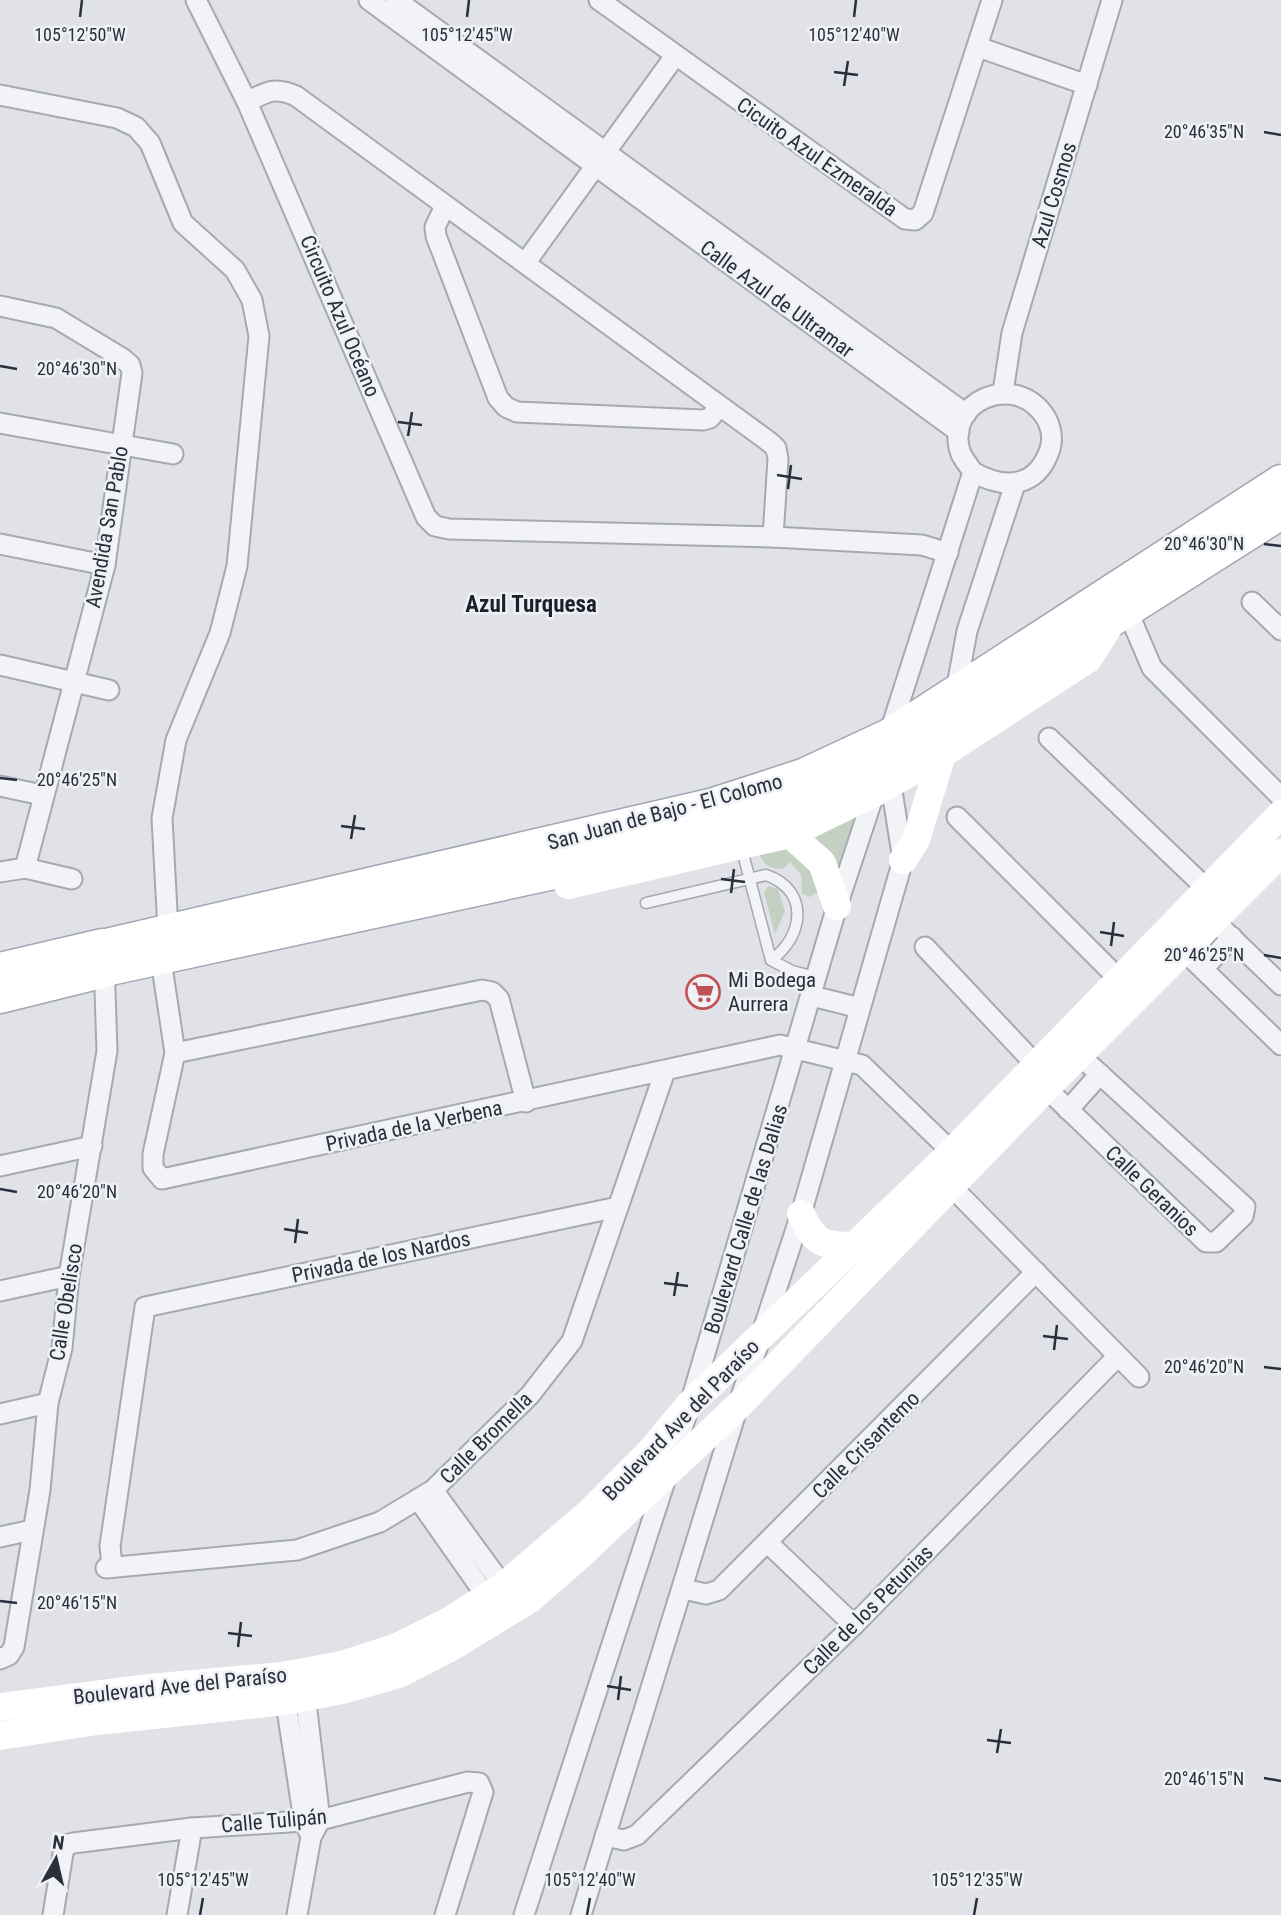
<svg xmlns="http://www.w3.org/2000/svg" width="1281" height="1915" viewBox="0 0 1281 1915" font-family="'Roboto Condensed',sans-serif">
  <style>
    .green { fill: #c4d1c2 }
    .lines { fill: none; stroke-linecap: round; stroke-linejoin: round }
    .lane-casing { stroke: #a6a9b1; stroke-width: 13 }
    .street-casing { stroke: #a6a9b1; stroke-width: 23 }
    .primary-casing { stroke: #a1a6b2; stroke-width: 35 }
    .lane { stroke: #f2f3f6; stroke-width: 10 }
    .street { stroke: #f2f3f6; stroke-width: 19 }
    .secondary { stroke: #fff; stroke-width: 28 }
    .primary { stroke: #fff; stroke-width: 32 }
    .ticks { fill: none; stroke: #2a2f3d; stroke-width: 2.5 }
    .labels { text-anchor: middle; dominant-baseline: central; stroke-width: 5; stroke-linejoin: round; paint-order: stroke }
    .street-label { font-size: 21px; fill: #2a2f3d; stroke: #eff1f5 }
    .poi-label { font-size: 21px; fill: #2a2f3d; stroke: #eff1f5; text-anchor: start }
    .neighbourhood-label { font-size: 23px; font-weight: bold; fill: #1d212e; stroke: #eff1f5 }
    .ticks-label { font-size: 18px; text-anchor: middle; fill: #2a2f3d; stroke: #eff1f5; stroke-width: 5; stroke-linejoin: round; paint-order: stroke }
  </style>
  <rect width="100%" height="100%" fill="#e0e2e8"/>
  <g class="green">
    <path d="M858,816L840,887L806,838Z"/>
    <path d="M787,839L802,851L819,891L810,897L802,894L801,875L790,862L783,869C767,869 761,862 757,847Z"/>
    <path d="M768,886L778,889L785,911L775,934L764,893Z"/>
  </g>
  <g class="lines">
    <g class="lane-casing">
      <g id="lane">
        <path d="M741,846L771,960L792,971L816,977"/>
        <path d="M646,903L766,875C810,890 804,937 771,960"/>
      </g>
    </g>
    <g class="street-casing">
      <g id="street">
        <path d="M196,0L247,102L426,517L435,526L449,529L773,537L922,545L948,553"/>
        <path d="M369,0L959,432"/>
        <path d="M396,0L966,414"/>
        <path d="M599,0L905,219L915,220L923,213L992,0"/>
        <path d="M978,47L1087,85"/>
        <path d="M0,95L117,118L136,127L150,143L183,223L235,270L252,300L259,336L237,566L220,633L176,740L162,818L168,930"/>
        <path d="M247,102C266,92 275,86 296,96L768,441L776,448L778,459L773,537"/>
        <path d="M445,206L435,227L436,236L498,398L506,407L517,412L703,420L710,418L719,407"/>
        <path d="M526,262L675,56"/>
        <path d="M0,306L56,318L122,358L130,365L132,373L105,565L25,868"/>
        <path d="M1003,392L1012,333L1112,0"/>
        <path d="M0,423L173,454"/>
        <path d="M0,544L105,565"/>
        <path d="M1252,602L1281,630"/>
        <path d="M1128,612L1152,668L1281,797"/>
        <path d="M0,665L109,690"/>
        <path d="M955,697L967,631L1015,484"/>
        <path d="M889,735L973,472C969,466 964,460 961,454C942,402 1016,369 1046,418C1051,427 1053,439 1050,449C1037,488 1005,490 973,472"/>
        <path d="M1049,738L1208,890"/>
        <path d="M0,786L42,795"/>
        <path d="M957,817L1119,979"/>
        <path d="M0,872L25,868L72,879"/>
        <path d="M1206,913L1281,985"/>
        <path d="M1177,944L1281,1045"/>
        <path d="M159,947L175,1053L153,1154V1168L162,1179L780,1045L862,1065L952,1152"/>
        <path d="M925,947L1037,1066"/>
        <path d="M1203,969L1232,937"/>
        <path d="M812,996L860,1008"/>
        <path d="M175,1053L482,990L492,992L499,999L526,1102"/>
        <path d="M1046,1088L1206,1242H1216L1243,1216L1245,1207L1079,1055"/>
        <path d="M1068,1110L1100,1074"/>
        <path d="M0,1166L92,1146"/>
        <path d="M942,1177L1139,1377"/>
        <path d="M0,1291L69,1276"/>
        <path d="M0,1414L48,1403"/>
        <path d="M433,1490L509,1594"/>
        <path d="M418,1499L494,1607"/>
        <path d="M0,1537L32,1530"/>
        <path d="M768,1543L854,1625"/>
        <path d="M112,1566L110,1546L145,1307L618,1207"/>
        <path d="M106,1568L297,1550L380,1522L433,1490L530,1395L572,1341L665,1071"/>
        <path d="M684,1589L706,1594L719,1590L1036,1272"/>
        <path d="M0,1659L9,1655L14,1647L40,1490L48,1403L62,1348L69,1276L107,1051L104,961"/>
        <path d="M284,1690L304,1821L309,1832"/>
        <path d="M605,1836L624,1840L637,1835L854,1625L1118,1356"/>
        <path d="M53,1915L63,1853L66,1845L73,1843L192,1828L320,1820L468,1782L479,1783L483,1792L445,1915"/>
        <path d="M177,1915L192,1828"/>
        <path d="M297,1915L311,1837L320,1820L304,1686"/>
        <path d="M524,1915L690,1404L837,906L876,788"/>
        <path d="M581,1915L738,1406L801,1214L903,860L889,772"/>
      </g>
    </g>
    <g class="primary-casing">
      <g id="primary">
        <path d="M106,945L714,804L803,775L889,735L1281,481"/>
        <path d="M0,969L102,945"/>
        <path d="M110,969L591,865L759,818L816,797L904,752L1281,513"/>
        <path d="M0,997L105,971"/>
      </g>
    </g>
    <use href="#lane" class="lane"/>
    <use href="#street" class="street"/>
    <g class="secondary">
      <path d="M790,834L822,863L837,906"/>
      <path d="M903,860L916,840L942,754"/>
      <path d="M568,885L790,834L874,793L942,754L1088,659L1113,620"/>
      <path d="M801,1214C814,1243 823,1246 854,1246"/>
      <path d="M0,1707L149,1688L282,1676L342,1665L397,1647L449,1621L504,1586L590,1512L650,1452L690,1404L952,1152L1281,814"/>
      <path d="M0,1736L97,1721L285,1701L342,1690L399,1674L453,1646L530,1599L577,1558L738,1406L1046,1088L1281,853"/>
    </g>
    <use href="#primary" class="primary"/>
  </g>
  <path class="ticks" d="M80,17L82,0M467,17L469,0M854,17L856,0M834,72L858,75M844,86L848,61M1264,132L1281,135M0,366L17,369M398,422L422,425M408,436L412,412M777,475L802,479M788,489L791,465M1264,544L1281,546M0,778L17,780M341,826L365,829M351,839L355,815M721,879L745,882M731,893L734,869M1100,932L1124,936M1111,946L1114,922M1264,955L1281,958M0,1189L17,1192M284,1229L308,1233M295,1243L298,1219M664,1283L688,1286M674,1296L678,1272M1043,1336L1068,1339M1054,1350L1057,1325M1264,1367L1281,1369M0,1601L17,1603M228,1633L252,1636M238,1647L241,1622M607,1686L631,1690M618,1700L621,1676M987,1740L1011,1743M997,1753L1001,1729M1264,1778L1281,1781M200,1915L203,1898M587,1915L590,1898M974,1915L977,1898"/>
  <defs>
    <g id="supermarket-ring" transform="scale(1.75)"><circle r="9.5" fill="#eff1f5" stroke="#c05257" stroke-width="1.5"/><path d="M-6-5.5h2.5l.6 2H6L4.5 2H-2.5L-4.4-4H-6ZM-1.5 3.2a1.3 1.3 0 1 0 .1 0ZM3 3.2a1.3 1.3 0 1 0 .1 0Z" fill="#c05257"/></g>
  </defs>
  <g fill-rule="evenodd">
    <use href="#supermarket-ring" x="703" y="992"/>
  </g>
  <g class="labels">
    <g class="street-label">
      <text transform="translate(817 157) rotate(35)">Cicuito Azul Ezmeralda</text>
      <text transform="translate(1054 195) rotate(-73)">Azul Cosmos</text>
      <text transform="translate(777 299) rotate(36)">Calle Azul de Ultramar</text>
      <text transform="translate(340 316) rotate(67)">Circuito Azul Océano</text>
      <text transform="translate(107 527) rotate(-80)">Avendida San Pablo</text>
      <text transform="translate(665 812) rotate(-15)">San Juan de Bajo - El Colomo</text>
      <text transform="translate(414 1126) rotate(-12)">Privada de la Verbena</text>
      <text transform="translate(1152 1191) rotate(44)">Calle Geranios</text>
      <text transform="translate(746 1219) rotate(-73)">Boulevard Calle de las Dalias</text>
      <text transform="translate(381 1257) rotate(-12)">Privada de los Nardos</text>
      <text transform="translate(66 1302) rotate(-81)">Calle Obelisco</text>
      <text transform="translate(681 1420) rotate(-46)">Boulevard Ave del Paraíso</text>
      <text transform="translate(486 1438) rotate(-45)">Calle Bromella</text>
      <text transform="translate(866 1445) rotate(-45)">Calle Crisantemo</text>
      <text transform="translate(868 1610) rotate(-45)">Calle de los Petunias</text>
      <text transform="translate(180 1686) rotate(-6)">Boulevard Ave del Paraíso</text>
      <text transform="translate(274 1821) rotate(-5)">Calle Tulipán</text>
    </g>
    <g class="poi-label">
      <text x="728" y="980">Mi Bodega<tspan x="728" dy="24">Aurrera</tspan></text>
    </g>
    <g class="neighbourhood-label">
      <text x="531" y="604">Azul Turquesa</text>
    </g>
  </g>
  <g class="ticks-label">
    <text x="80" y="41">105°12'50"W</text>
    <text x="467" y="41">105°12'45"W</text>
    <text x="854" y="41">105°12'40"W</text>
    <text x="1204" y="138">20°46'35"N</text>
    <text x="77" y="375">20°46'30"N</text>
    <text x="1204" y="550">20°46'30"N</text>
    <text x="77" y="786">20°46'25"N</text>
    <text x="1204" y="961">20°46'25"N</text>
    <text x="77" y="1198">20°46'20"N</text>
    <text x="1204" y="1373">20°46'20"N</text>
    <text x="77" y="1609">20°46'15"N</text>
    <text x="1204" y="1785">20°46'15"N</text>
    <text x="203" y="1886">105°12'45"W</text>
    <text x="590" y="1886">105°12'40"W</text>
    <text x="977" y="1886">105°12'35"W</text>
  </g>
  <g transform="translate(56 1859) rotate(8)" stroke="#eff1f5" stroke-width="5" paint-order="stroke">
  <path d="M0-5L12 26L0 18L-12 26Z" fill="#2a2f3d"/>
  <text y="-10" font-size="19" font-weight="bold" text-anchor="middle" fill="#2a2f3d">N</text>
  </g>
</svg>
